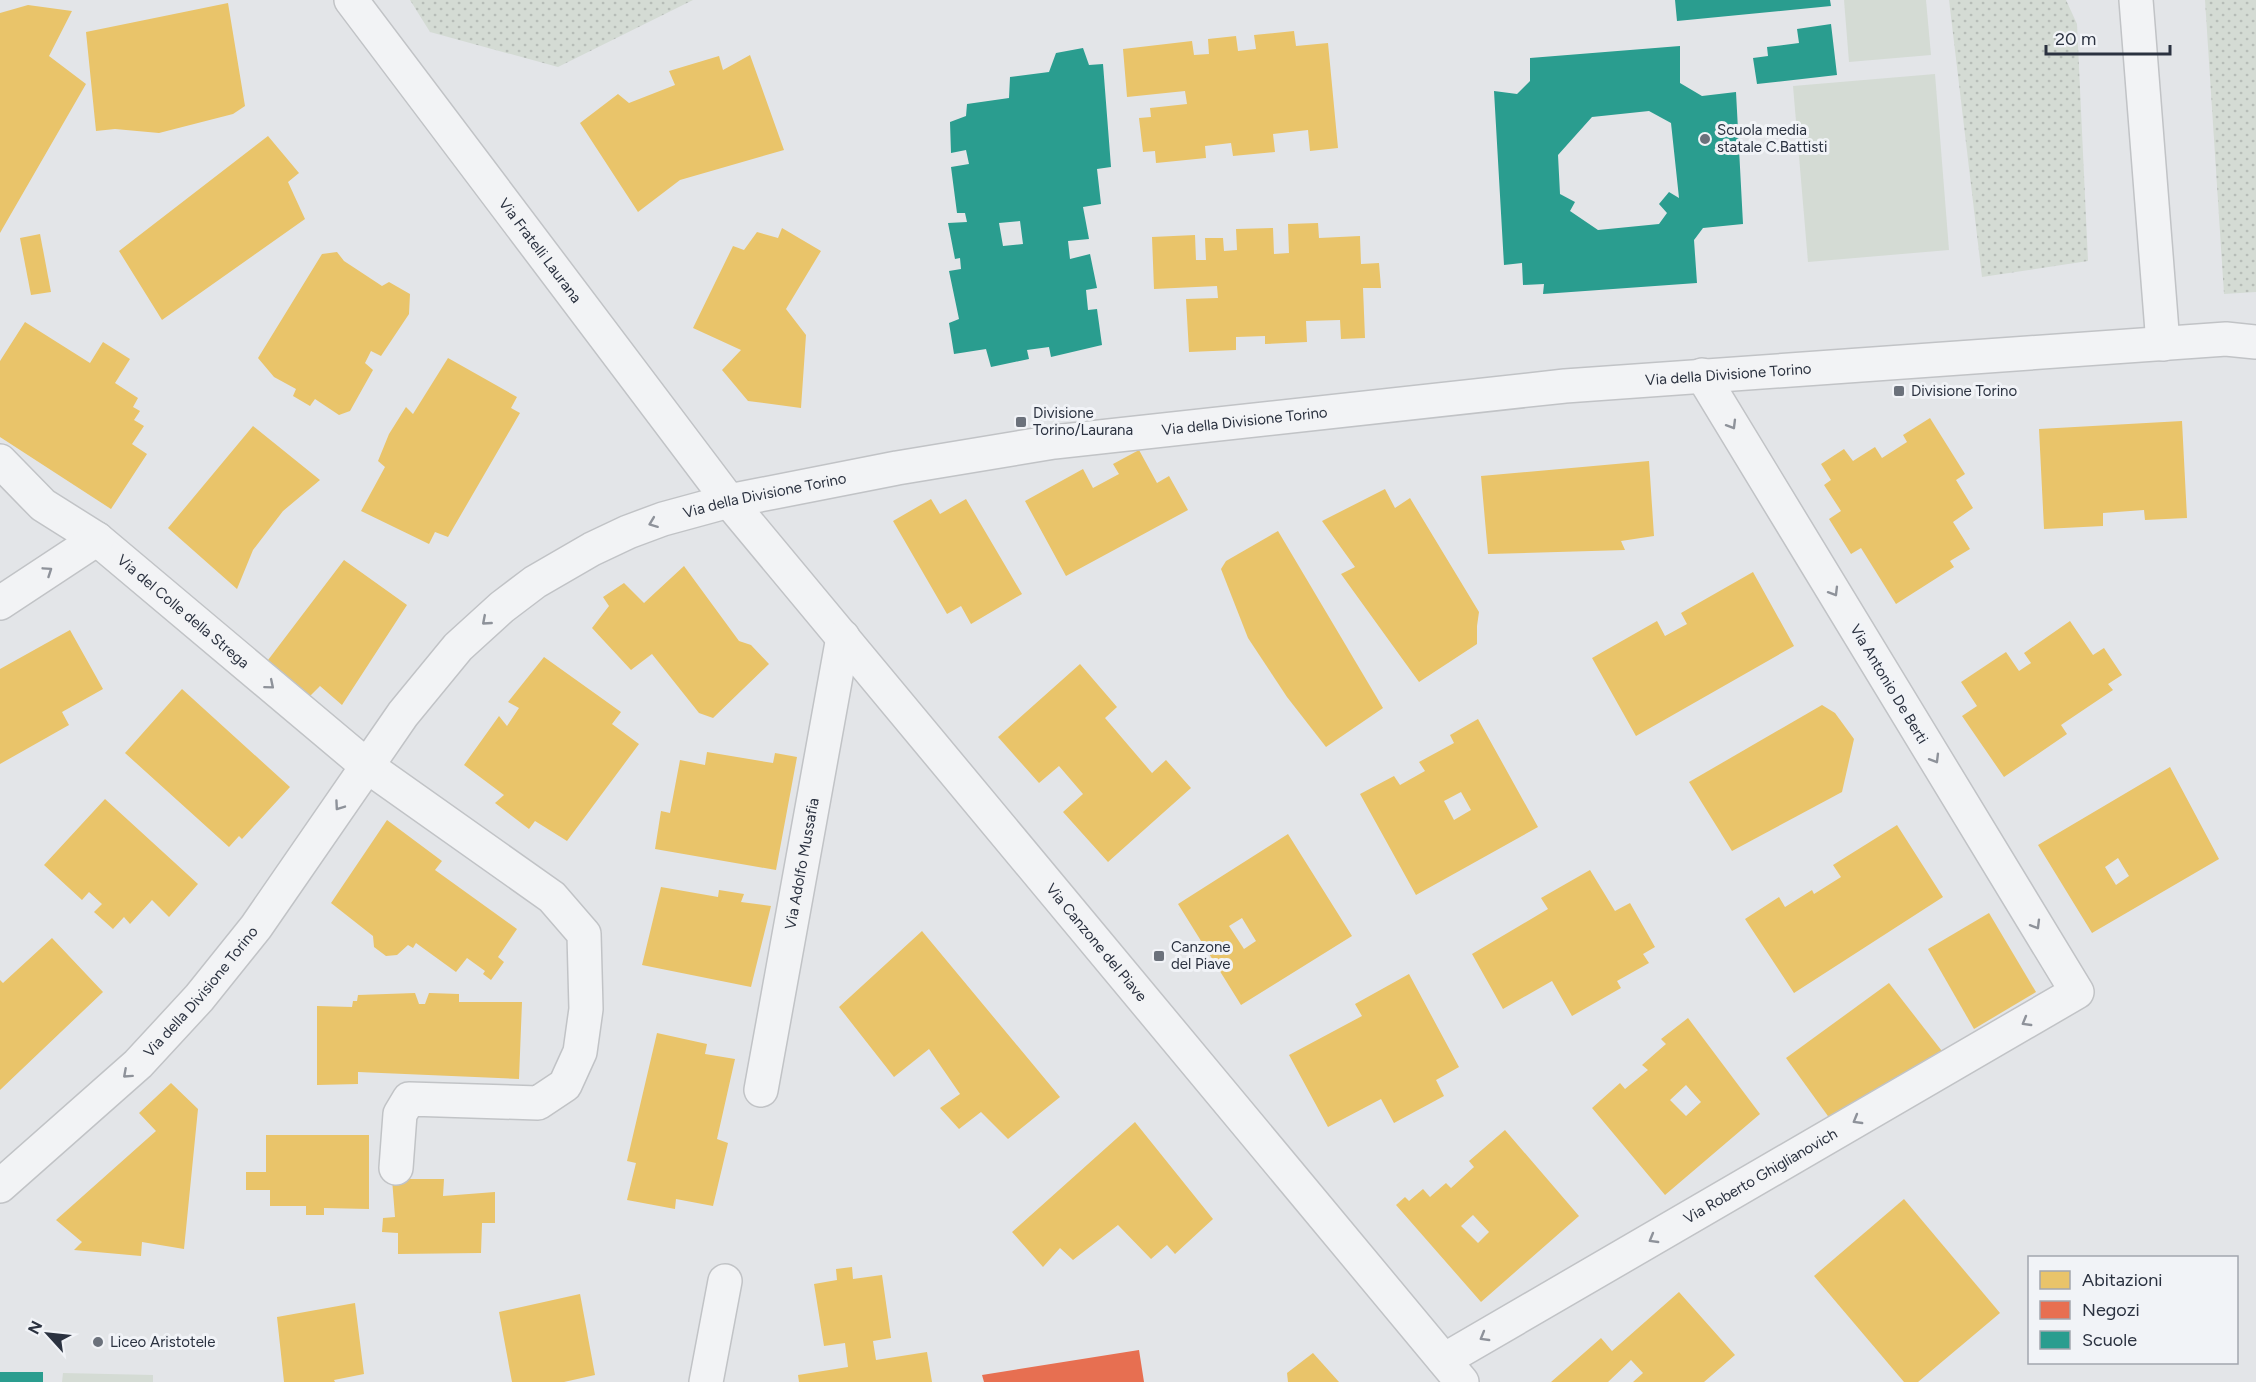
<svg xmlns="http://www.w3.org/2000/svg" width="2256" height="1382" viewBox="0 0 2256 1382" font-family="Figtree,sans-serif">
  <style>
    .grass { fill: url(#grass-dots) }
    .pitch { fill: #d4dbd4 }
    .homes { fill: #e9c46a; fill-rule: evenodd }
    .shops { fill: #e76f51 }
    .schools { fill: #2a9d8f; fill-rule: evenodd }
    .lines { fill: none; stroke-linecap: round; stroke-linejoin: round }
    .minor-casing { stroke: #c1c3c6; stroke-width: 36 }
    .minor { stroke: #f2f3f5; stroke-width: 33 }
    .oneway { stroke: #8e929a }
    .poi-dot { fill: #6b717b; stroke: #f1f3f7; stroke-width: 2 }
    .labels { text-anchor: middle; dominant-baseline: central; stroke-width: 6; stroke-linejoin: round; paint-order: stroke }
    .poi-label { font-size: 15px; fill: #2b3240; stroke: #f1f3f7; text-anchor: start }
    .street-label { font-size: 15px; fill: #2b3240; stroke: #f1f3f7 }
  </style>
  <defs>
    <pattern id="grass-dots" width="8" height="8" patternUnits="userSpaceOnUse" patternTransform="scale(1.5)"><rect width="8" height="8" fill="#d4dbd4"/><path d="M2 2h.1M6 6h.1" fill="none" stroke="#b6bcb7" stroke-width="1.8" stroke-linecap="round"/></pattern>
  </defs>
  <rect width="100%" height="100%" fill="#e3e5e8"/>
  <g class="grass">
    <path d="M410,0H693L558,67L430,32Z"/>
    <path d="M1949,0H2066L2077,24L2088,261L1982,277Z"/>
    <path d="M2205,0H2256V292L2224,294Z"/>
  </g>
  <g class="pitch">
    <path d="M1844,0H1926L1931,55L1849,62Z"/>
    <path d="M1935,74L1949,250L1808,262L1793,86Z"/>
    <path d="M63,1373L153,1375V1382H62Z"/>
  </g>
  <g class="homes">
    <path d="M228,3L245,106L233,114L159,133L115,129L96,131L86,32Z"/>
    <path d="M28,5L72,11L49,56L86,84L0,233V13Z"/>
    <path d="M1294,31L1296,46L1328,43L1338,148L1310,151L1308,130L1273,134L1275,152L1233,156L1231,143L1205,146L1206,158L1156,163L1155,151L1143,152L1139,118L1151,117L1150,108L1187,104L1185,91L1127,97L1123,49L1192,41L1194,55L1209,54L1208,39L1236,36L1238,51L1256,49L1254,35Z"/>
    <path d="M750,55L784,150L680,180L638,212L580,123L618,94L629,103L675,85L669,71L719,56L723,70Z"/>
    <path d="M268,136L299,173L288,182L305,219L162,320L119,251Z"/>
    <path d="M1318,223L1319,238L1360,236L1361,264L1379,263L1381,288H1363L1365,338L1341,339L1340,320L1306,321L1307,342L1265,344V336L1236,337V350L1189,352L1186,299L1218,298L1217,286L1154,289L1152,237L1195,235L1196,260H1206L1205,238H1223L1224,251L1237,250L1236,229L1273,228L1274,254L1289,253L1288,224Z"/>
    <path d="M782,228L821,251L786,309L806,335L801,408L748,401L722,370L741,350L693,328L733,246L744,250L757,232L778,238Z"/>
    <path d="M40,234L51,292L31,295L20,238Z"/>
    <path d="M337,252L344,261L382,286L389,282L410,294L409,314L381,356L371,351L365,363L373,370L350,411L339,415L315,399L310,406L293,396L296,389L274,377L258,358L322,254Z"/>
    <path d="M25,322L90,363L103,342L130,359L115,383L138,398L133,407L140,411L134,420L144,426L132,444L147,454L111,509L0,437V361Z"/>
    <path d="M448,358L517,397L511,408L520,413L448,537L435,532L429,544L361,511L385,467L378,461L389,434L406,407L413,414Z"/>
    <path d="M1930,418L1965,474L1956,480L1973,508L1953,522L1970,549L1950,561L1954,567L1896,604L1861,548L1851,554L1829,519L1841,511L1824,485L1831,480L1821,464L1844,449L1853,461L1875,447L1882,458L1907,442L1903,435Z"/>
    <path d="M2182,421L2187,518L2145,520L2144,510L2103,513V526L2044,529L2039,429Z"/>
    <path d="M253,426L320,480L283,511L253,550L237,589L168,528Z"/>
    <path d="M1139,450L1157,483L1169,476L1188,510L1066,576L1025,501L1083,469L1093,488L1119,474L1113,464Z"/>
    <path d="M1649,461L1654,536L1621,541L1625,550L1488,554L1481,476Z"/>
    <path d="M1385,489L1395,508L1410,498L1479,612L1477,626V644L1419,682L1341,574L1355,567L1322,521Z"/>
    <path d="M931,499L940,514L966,499L1022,594L971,624L961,606L947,614L893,521Z"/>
    <path d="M1278,531L1383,708L1326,747L1287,697L1248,638L1221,569L1226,561Z"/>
    <path d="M344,560L407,605L342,705L320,686L310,696L265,664Z"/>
    <path d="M684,566L739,641L751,645L769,664L713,718L699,713L652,654L631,670L592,628L609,606L603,597L624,583L644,603Z"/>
    <path d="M1753,572L1794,646L1636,736L1592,658L1657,621L1665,636L1687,624L1681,613Z"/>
    <path d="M2070,621L2093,655L2104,648L2122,675L2108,684L2113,690L2061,725L2067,734L2004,777L1962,716L1977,706L1961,682L2006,652L2019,671L2031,663L2024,653Z"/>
    <path d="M70,630L103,689L62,712L69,725L0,764V669Z"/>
    <path d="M544,657L621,712L612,724L639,744L567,841L535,821L529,829L495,803L504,795L464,765L499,716L507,726L519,708L508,702Z"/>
    <path d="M1080,664L1117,707L1105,718L1152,773L1166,760L1191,788L1108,862L1063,812L1083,794L1059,766L1039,783L998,737Z"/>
    <path d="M182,689L290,787L242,839L239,836L229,847L125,753Z"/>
    <path d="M1822,705L1835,713L1854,739L1842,792L1732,851L1689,782Z"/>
    <path d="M1478,719L1538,827L1416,895L1360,794L1394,776L1400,785L1425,771L1419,762L1454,743L1450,735ZM1461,792L1471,810L1454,820L1444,801Z"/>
    <path d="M707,752L773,763L775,753L797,757L776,870L655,849L661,811L670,813L680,760L705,765Z"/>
    <path d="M2170,767L2219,859L2092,933L2038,845ZM2118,858L2129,876L2116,885L2105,867Z"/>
    <path d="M105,799L198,884L169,917L152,900L130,924L124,917L113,929L94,912L102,904L89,892L82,900L44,865Z"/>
    <path d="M387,820L442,861L435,870L517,929L498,957L504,962L491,980L483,974L485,971L467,958L456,972L416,943L413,948L408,945L397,955L386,956L374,947L373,936L331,903Z"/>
    <path d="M1897,825L1943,897L1794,993L1745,919L1779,897L1785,907L1812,890L1814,894L1841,877L1833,865Z"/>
    <path d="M1288,834L1352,936L1241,1005L1178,904ZM1242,918L1256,941L1244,949L1229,926Z"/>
    <path d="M1590,870L1615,911L1630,903L1655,947L1643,954L1649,963L1617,981L1621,988L1572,1016L1552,981L1503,1009L1472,954L1548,909L1541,898Z"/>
    <path d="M661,887L718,897L719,890L744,894L741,902L771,906L751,987L642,965Z"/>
    <path d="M1989,913L2036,992L1974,1029L1928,949Z"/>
    <path d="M922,931L1060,1097L1008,1139L981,1112L959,1129L940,1108L960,1094L929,1049L894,1077L839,1007Z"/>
    <path d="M52,938L103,992L0,1090V980L3,983Z"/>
    <path d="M1409,974L1459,1067L1436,1080L1444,1096L1394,1123L1381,1099L1328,1127L1289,1055L1362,1016L1355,1004Z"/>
    <path d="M1889,983L1945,1055L1833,1123L1786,1058Z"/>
    <path d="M415,993L419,1004H425L429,993L459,994V1002H522L519,1079L358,1072V1084L317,1085V1006L352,1007L353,1001H357L358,995Z"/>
    <path d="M1688,1018L1760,1114L1665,1195L1592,1108L1620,1083L1625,1089L1648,1070L1642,1065L1666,1044L1661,1039ZM1686,1085L1701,1102L1686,1116L1670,1100Z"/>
    <path d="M657,1033L707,1044L705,1054L735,1059L717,1139L728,1143L713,1206L676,1199L675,1209L627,1200L636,1163L627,1161Z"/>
    <path d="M171,1083L198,1109L184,1249L142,1242L141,1256L74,1250L82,1242L56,1220L156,1131L139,1113Z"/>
    <path d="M1135,1122L1213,1219L1175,1254L1167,1245L1151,1259L1118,1225L1073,1260L1060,1248L1043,1267L1012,1232Z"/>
    <path d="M1505,1130L1579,1216L1481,1302L1396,1205L1405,1197L1409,1201L1423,1189L1430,1197L1446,1183L1451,1188L1474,1167L1469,1161ZM1473,1215L1489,1232L1478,1243L1461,1226Z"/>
    <path d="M266,1135H369V1209L324,1208V1215H306V1206H270V1190H246V1172H266Z"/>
    <path d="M392,1179H444L443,1196L495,1192V1223H482L481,1253L398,1254V1233L382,1232L383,1218L395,1217Z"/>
    <path d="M1904,1199L2000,1313L1918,1382H1904L1814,1276Z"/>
    <path d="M852,1267L853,1279L882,1275L891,1338L873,1341L876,1360L927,1352L932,1382H799L798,1375L848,1367L845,1343L824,1346L814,1284L837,1280L836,1269Z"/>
    <path d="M1679,1292L1735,1355L1704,1382H1633L1643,1373L1631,1360L1608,1382H1551L1601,1338L1612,1351Z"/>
    <path d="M580,1294L595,1375L564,1382H512L499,1312Z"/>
    <path d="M355,1303L364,1374L334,1380L335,1382H284L277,1317Z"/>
    <path d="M1313,1353L1339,1382H1288L1287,1373Z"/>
  </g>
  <path class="shops" d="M1139,1350L1144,1382H984L982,1375Z"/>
  <g class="schools">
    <path d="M1675,0H1830L1831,6L1677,21Z"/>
    <path d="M1831,24L1837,75L1757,84L1753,58L1768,56L1767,47L1799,43L1797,29Z"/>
    <path d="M1680,46V83L1702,96L1736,92L1743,224L1703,228L1694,240L1697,283L1543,294L1544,284L1523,285L1522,263L1504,265L1494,91L1517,94L1530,81V58ZM1649,111L1671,123L1679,198L1669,192L1659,204L1667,213L1659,224L1598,230L1570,211L1575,202L1560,194L1558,155L1592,117Z"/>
    <path d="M1083,48L1089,65L1103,64L1111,167L1097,169L1101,204L1083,207L1089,239L1068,241L1070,259L1090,254L1097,288L1086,290L1088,310L1097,309L1102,345L1051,357L1049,347L1027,350L1029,359L991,367L986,349L954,354L949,323L959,319L949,271L961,269L960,258L955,259L948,223L967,222L965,213H957L951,167L969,164L966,150L951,153L950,122L966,116L967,104L1009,98L1010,77L1049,72L1056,53ZM1020,221L1023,244L1003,246L999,223Z"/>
    <rect x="0" y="1372" width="43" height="10"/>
  </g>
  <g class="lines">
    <g class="minor-casing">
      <g id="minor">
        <path id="s1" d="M351,0L729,501L1462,1382"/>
        <path d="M2136,0L2163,344"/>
        <path id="s2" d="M0,461L43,505L97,539L367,766L552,897L584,934L586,1009L580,1052L565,1085L538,1103L409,1099L400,1114L396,1168"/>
        <path d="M0,603L97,539"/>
        <path id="s3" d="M761,1090L843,637"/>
        <path id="s4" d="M0,1186L138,1064L199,998L256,927L403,714L458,647L502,607L535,582L592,549L628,532L663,519L729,501L897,468L1054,442L1565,386L2226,339L2256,342"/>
        <path id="s5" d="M1444,1360L2077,992L1702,375"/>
        <path d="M706,1382L725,1281"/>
      </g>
    </g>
    <use href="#minor" class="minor"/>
  </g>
  <defs><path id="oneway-chevron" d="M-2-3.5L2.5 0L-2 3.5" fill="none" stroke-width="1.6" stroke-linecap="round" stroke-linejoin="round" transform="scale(1.5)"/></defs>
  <g class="oneway">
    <use href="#oneway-chevron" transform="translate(1732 425) rotate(59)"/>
    <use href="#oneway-chevron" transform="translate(653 523) rotate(159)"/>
    <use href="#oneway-chevron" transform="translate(48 571) rotate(-34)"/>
    <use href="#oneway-chevron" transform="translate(1834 592) rotate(59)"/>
    <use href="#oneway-chevron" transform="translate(486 621) rotate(139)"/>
    <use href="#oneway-chevron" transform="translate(270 685) rotate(40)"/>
    <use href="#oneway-chevron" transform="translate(1935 759) rotate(59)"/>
    <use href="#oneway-chevron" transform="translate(339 806) rotate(125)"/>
    <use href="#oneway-chevron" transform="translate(2036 925) rotate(59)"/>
    <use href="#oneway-chevron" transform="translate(2026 1022) rotate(150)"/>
    <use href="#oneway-chevron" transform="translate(127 1074) rotate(138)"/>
    <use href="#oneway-chevron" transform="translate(1857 1120) rotate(150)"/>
    <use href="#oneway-chevron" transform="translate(1653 1239) rotate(150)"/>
    <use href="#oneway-chevron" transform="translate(1484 1337) rotate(150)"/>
  </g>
  <g class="poi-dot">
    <circle cx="1705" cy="139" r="6"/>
    <rect x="1893" y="385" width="12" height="12" rx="3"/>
    <rect x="1015" y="416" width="12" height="12" rx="3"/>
    <rect x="1153" y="950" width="12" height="12" rx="3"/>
    <circle cx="98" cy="1342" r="6"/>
  </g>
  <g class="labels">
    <g class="poi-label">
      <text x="1717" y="130">Scuola media<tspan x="1717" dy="17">statale C.Battisti</tspan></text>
      <text x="1911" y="391">Divisione Torino</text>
      <text x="1033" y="413">Divisione<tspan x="1033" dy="17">Torino/Laurana</tspan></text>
      <text x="1171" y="947">Canzone<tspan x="1171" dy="17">del Piave</tspan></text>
      <text x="110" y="1342">Liceo Aristotele</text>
    </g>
    <g class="street-label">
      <text stroke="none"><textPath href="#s1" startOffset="314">Via Fratelli Laurana</textPath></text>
      <text stroke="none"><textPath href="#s4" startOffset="2031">Via della Divisione Torino</textPath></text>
      <text stroke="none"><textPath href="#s4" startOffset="1545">Via della Divisione Torino</textPath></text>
      <text stroke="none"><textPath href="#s4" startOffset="1059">Via della Divisione Torino</textPath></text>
      <text stroke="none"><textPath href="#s2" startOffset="238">Via del Colle della Strega</textPath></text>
      <text transform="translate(1889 684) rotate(59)">Via Antonio De Berti</text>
      <text stroke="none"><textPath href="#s3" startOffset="230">Via Adolfo Mussafia</textPath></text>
      <text stroke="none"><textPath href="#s1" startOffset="1202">Via Canzone del Piave</textPath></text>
      <text stroke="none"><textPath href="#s4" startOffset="280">Via della Divisione Torino</textPath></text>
      <text stroke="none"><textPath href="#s5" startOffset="366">Via Roberto Ghiglianovich</textPath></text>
    </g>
  </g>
  <rect x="2028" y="1256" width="210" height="108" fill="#f1f3f7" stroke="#a2a6ae" stroke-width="1.5"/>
  <rect x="2040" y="1271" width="30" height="18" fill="#e9c46a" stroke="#a2a6ae" stroke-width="1.5"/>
  <text x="2082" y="1286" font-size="18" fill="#2b3240">Abitazioni</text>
  <rect x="2040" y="1301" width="30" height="18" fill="#e76f51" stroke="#a2a6ae" stroke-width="1.5"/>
  <text x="2082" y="1316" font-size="18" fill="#2b3240">Negozi</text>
  <rect x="2040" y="1331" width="30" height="18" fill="#2a9d8f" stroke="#a2a6ae" stroke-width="1.5"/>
  <text x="2082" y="1346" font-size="18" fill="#2b3240">Scuole</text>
  <g transform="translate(48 1334) rotate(297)" stroke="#f1f3f7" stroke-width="4.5" paint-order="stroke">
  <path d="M0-4.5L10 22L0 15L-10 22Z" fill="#2b3240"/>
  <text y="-9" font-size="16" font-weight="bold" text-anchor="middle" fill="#2b3240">N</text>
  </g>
  <path d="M2046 45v9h124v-9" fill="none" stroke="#2b3240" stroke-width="3"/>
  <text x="2055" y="45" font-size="18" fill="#2b3240" stroke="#f1f3f7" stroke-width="4.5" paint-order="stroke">20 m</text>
</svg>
